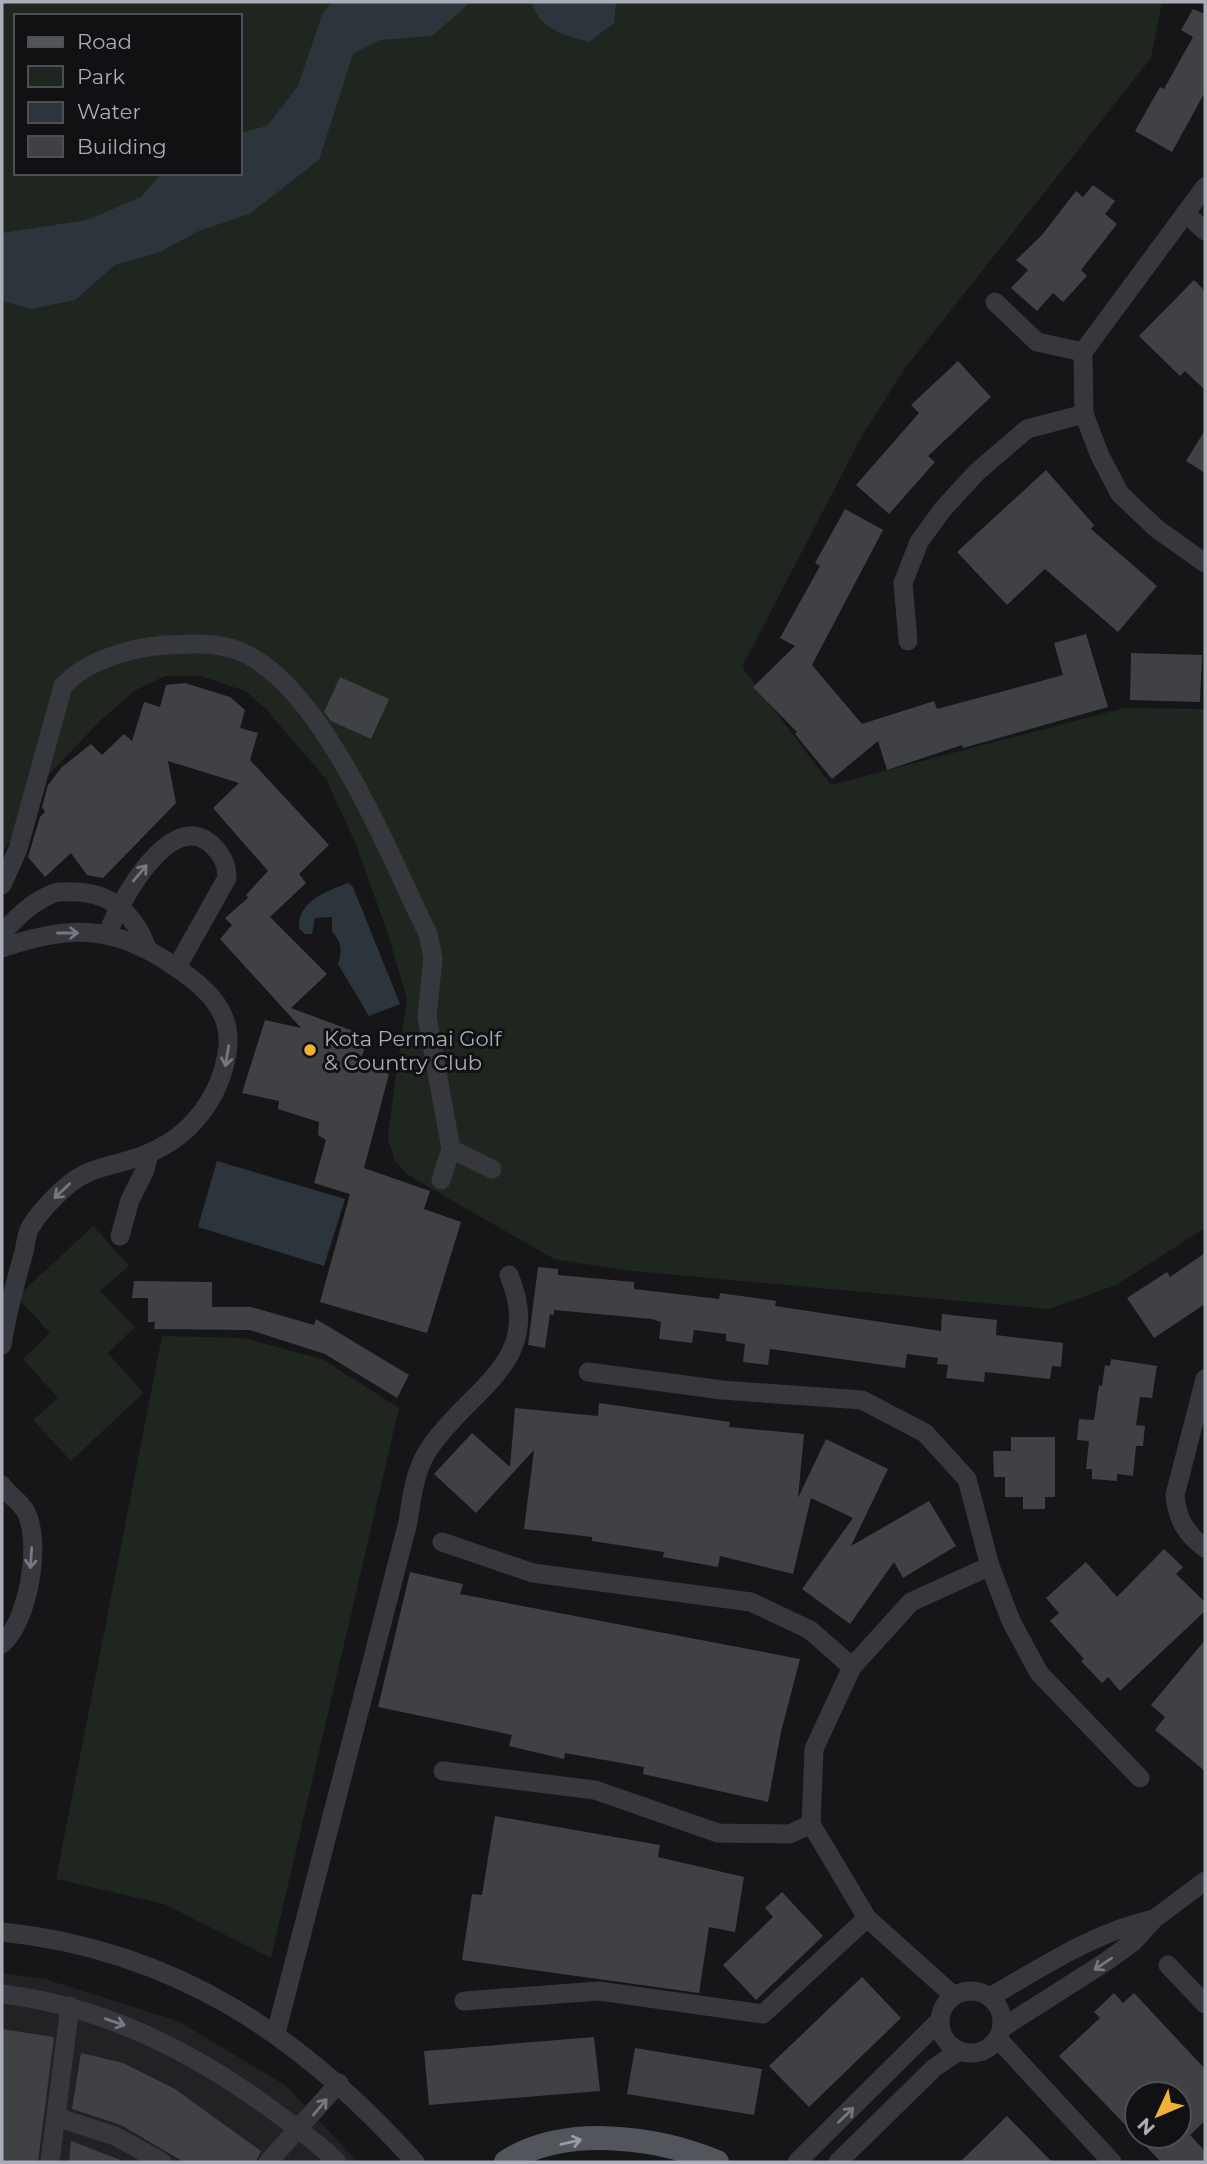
<svg xmlns="http://www.w3.org/2000/svg" width="1207" height="2164" viewBox="0 0 1207 2164" font-family="Montserrat,sans-serif">
  <style>
    .built { fill: #222225 }
    .green { fill: #1e261f; fill-rule: evenodd }
    .water { fill: #2c353c }
    .building { fill: #404145; fill-rule: evenodd }
    .lines { fill: none; stroke-linecap: round; stroke-linejoin: round }
    .minor { stroke: #37383d; stroke-width: 19 }
    .major { stroke: #53555c; stroke-width: 24 }
    .oneway { stroke: #757881 }
    .oneway2 { stroke: #979ba6 }
    .poi-dot { fill: #f2b134; stroke: #111113; stroke-width: 2.5 }
    .labels { text-anchor: middle; dominant-baseline: central; stroke-width: 6; stroke-linejoin: round; paint-order: stroke }
    .poi-label { font-size: 21px; fill: #a8adb8; stroke: #111113; text-anchor: start }
  </style>
  <rect width="100%" height="100%" fill="#161618"/>
  <path class="built" d="M2,1973L45,1979L178,2021L285,2085L358,2162H2Z"/>
  <g class="green">
    <path d="M2,2H1162L1151,58L906,367L863,434L742,667L831,785L1124,708L1205,709V1228L1116,1285L1049,1309L622,1270L554,1259L408,1175L395,1161L388,1139L389,1126L407,999L388,934L355,842L326,779L265,708L245,691L201,676H165L134,691L100,721L37,787L16,835L2,851ZM16,16H240V173H16Z"/>
    <path d="M93,1226L129,1266L100,1291L135,1327L108,1353L143,1393L71,1461L33,1420L58,1398L23,1359L50,1333L17,1297Z"/>
    <path d="M162,1336L244,1338L322,1359L399,1408L271,1958L164,1904L56,1879Z"/>
  </g>
  <g class="water">
    <path d="M332,2H471L432,36L380,40L353,54L319,160L249,214L199,231L160,252L115,265L75,300L31,309L2,301V233L87,220L141,197L162,173H240V133L267,126L298,86L322,15Z"/>
    <path d="M531,2H616L614,23L589,42C563,35 540,29 531,2Z"/>
    <path d="M348,883L353,887L400,1004L369,1016L338,964C343,949 341,943 332,931V917L315,918L312,934H305L299,928C298,901 325,892 348,883Z"/>
    <path d="M217,1161L345,1199L324,1266L198,1227Z"/>
  </g>
  <g class="building">
    <path d="M1193,9L1205,14V92L1172,152L1135,131L1160,87L1164,89L1193,37L1181,30Z"/>
    <path d="M1093,185L1115,201L1105,214L1117,224L1081,270L1087,276L1063,302L1053,293L1037,311L1011,288L1028,270L1016,260L1042,235L1076,191L1083,197Z"/>
    <path d="M1194,280L1205,291V390L1185,371L1180,376L1139,336Z"/>
    <path d="M958,361L991,397L928,456L935,462L889,514L856,485L919,413L911,405Z"/>
    <path d="M1205,430V473L1186,461Z"/>
    <path d="M1046,470L1094,525L1091,529L1157,586L1118,632L1045,569L1007,605L957,552Z"/>
    <path d="M845,509L883,530L812,665L862,724L934,701L937,709L1063,675L1054,643L1086,634L1108,707L963,748L962,745L887,770L878,741L832,779L795,734L797,732L753,687L795,646L780,638L820,566L815,563Z"/>
    <path d="M1131,653L1202,655L1200,702L1130,700Z"/>
    <path d="M340,677L389,699L371,739L331,721L324,712Z"/>
    <path d="M185,683L230,697L245,710L240,728L258,733L250,760L329,845L299,874L306,883L270,917L327,974L291,1008L369,1037L359,1063L389,1074L364,1168L430,1191L424,1209L461,1222L427,1333L320,1302L350,1194L314,1183L326,1140L318,1135L319,1122L278,1109L279,1101L242,1093L265,1020L301,1028L220,939L232,925L225,918L248,898L246,895L268,871L213,808L239,783L168,761L176,803L103,878L87,875L71,853L45,877L28,857L40,817L45,812L42,807L48,785L62,767L91,744L102,755L124,734L132,741L144,702L160,707L166,685Z"/>
    <path d="M1205,1253V1304L1154,1338L1127,1298L1167,1272L1170,1277Z"/>
    <path d="M538,1267L558,1269V1275L634,1282V1289L719,1299L720,1293L776,1301L775,1306L941,1331L942,1314L997,1320L996,1335L1063,1343L1061,1367L1052,1366L1050,1379L985,1372L984,1382L946,1378L948,1365L937,1364L938,1358L907,1354L905,1368L770,1349L768,1365L743,1362L745,1344L726,1341V1334L694,1330L692,1343L659,1339L661,1322L652,1319L554,1310V1315L550,1314L545,1348L528,1345Z"/>
    <path d="M134,1281L212,1282V1307H251L314,1325L316,1319L409,1375L397,1398L325,1354L250,1330L154,1329L155,1322H148V1298H132Z"/>
    <path d="M1111,1359L1157,1366L1152,1398L1140,1397L1136,1425L1145,1426L1143,1446H1136L1133,1476L1117,1474V1481L1092,1479V1469H1086L1089,1441L1077,1440L1079,1419L1094,1420L1099,1385L1102,1386L1105,1365L1110,1366Z"/>
    <path d="M599,1403L730,1422L729,1427L804,1434L798,1498L826,1439L888,1469L851,1546L929,1501L956,1546L903,1578L894,1562L850,1624L802,1589L853,1518L811,1498L793,1574L720,1556L718,1567L663,1557L664,1552L592,1541V1537L524,1529L534,1450L476,1513L434,1474L472,1433L510,1467L515,1408L598,1416Z"/>
    <path d="M1011,1437H1055V1497H1045V1509H1023V1497H1005V1477H994L993,1451H1011Z"/>
    <path d="M1164,1549L1183,1567L1176,1574L1205,1602V1611L1120,1691L1108,1677L1102,1683L1081,1661L1084,1659L1050,1621L1059,1613L1046,1598L1086,1562L1117,1597Z"/>
    <path d="M410,1572L463,1584L460,1594L800,1659L781,1732L768,1802L643,1774L644,1767L565,1753L564,1759L509,1746L512,1735L378,1707Z"/>
    <path d="M1205,1640V1771L1155,1730L1165,1717L1151,1705Z"/>
    <path d="M495,1816L660,1845L658,1857L744,1877L735,1932L709,1927L699,1993L462,1960L472,1894L482,1895Z"/>
    <path d="M782,1892L823,1936L756,2000L723,1965L773,1917L765,1908Z"/>
    <path d="M862,1977L901,2018L809,2107L769,2066Z"/>
    <path d="M1114,1993L1123,2003L1134,1993L1205,2069V2121L1190,2135L1205,2151V2162H1161L1059,2056L1100,2018L1094,2012ZM1137,2094H1179V2136H1137Z"/>
    <path d="M2,2029L54,2037L38,2162H2Z"/>
    <path d="M594,2037L600,2091L429,2105L424,2051Z"/>
    <path d="M635,2048L762,2069L754,2115L627,2094Z"/>
    <path d="M81,2053L123,2063L175,2089L261,2151L256,2161L184,2162L121,2125L72,2109Z"/>
    <path d="M1007,2116L1052,2162H960Z"/>
    <path d="M71,2141L123,2161V2162H69Z"/>
  </g>
  <g class="lines">
    <g class="minor">
      <path d="M1205,187L1083,352L1084,414L1100,456L1120,494L1157,529L1205,563"/>
      <path d="M1185,213L1205,231"/>
      <path d="M995,302L1037,342L1083,352"/>
      <path d="M908,641L903,583L919,542L943,509L977,472L1027,429L1084,414"/>
      <path d="M2,885L18,849L63,686C87,660 130,648 165,645C193,644 222,641 248,655C327,696 389,855 428,934L433,958L427,1017L451,1149L441,1180"/>
      <path d="M2,933C18,916 32,902 54,893C60,891 68,892 76,892C112,893 136,916 147,949"/>
      <path d="M108,933C119,903 170,808 211,844C222,854 227,864 227,878L177,967"/>
      <path d="M2,948C66,926 110,924 168,962C202,984 235,1010 227,1053C220,1097 191,1136 149,1153C109,1170 88,1162 54,1198C46,1206 37,1216 31,1226C26,1233 26,1244 24,1252C15,1283 7,1313 2,1345"/>
      <path d="M451,1149L492,1169"/>
      <path d="M120,1236L130,1200L145,1170L149,1153"/>
      <path d="M588,1372L722,1390L862,1400L925,1433L967,1479L990,1566L1011,1621L1039,1673L1140,1778"/>
      <path d="M1205,1379L1175,1495C1177,1519 1186,1534 1205,1548"/>
      <path d="M2,1485C7,1494 20,1501 26,1512C42,1544 28,1622 2,1644"/>
      <path d="M442,1542L533,1573L751,1602L810,1630L852,1667"/>
      <path d="M443,1771L595,1790L718,1833L790,1834L811,1824"/>
      <path d="M2,1932C175,1950 301,2035 415,2162"/>
      <path d="M1168,1965L1205,2004"/>
      <circle cx="971" cy="2022" r="31"/>
      <path d="M2,1994C103,2006 193,2051 275,2112C296,2128 319,2143 337,2162"/>
      <path d="M954,1996L867,1918L811,1824L814,1749L852,1667L911,1602L990,1566"/>
      <path d="M990,1997C1043,1967 1094,1932 1154,1919"/>
      <path d="M464,2001L599,1991L763,2014L867,1918"/>
      <path d="M1002,2028L1107,1961L1133,1942L1154,1919L1205,1881"/>
      <path d="M276,2033L408,1522C412,1495 415,1468 431,1446C473,1386 545,1361 509,1275"/>
      <path d="M998,2039L1112,2162"/>
      <path d="M56,2117L115,2136L162,2162"/>
      <path d="M50,2162L70,2006"/>
      <path d="M268,2162L339,2083"/>
      <path d="M797,2162L940,2020"/>
      <path d="M838,2162L934,2068L959,2051"/>
    </g>
    <path class="major" d="M506,2162C565,2124 657,2137 717,2162"/>
  </g>
  <defs><path id="oneway-shaft" d="M-6 0H5M1.5-3L5.5 0L1.5 3" fill="none" stroke-width="1.6" stroke-linecap="round" stroke-linejoin="round" transform="scale(1.75)"/></defs>
  <g class="oneway">
    <use href="#oneway-shaft" transform="translate(140 873) rotate(-50)"/>
    <use href="#oneway-shaft" transform="translate(68 933)"/>
    <use href="#oneway-shaft" transform="translate(227 1056) rotate(99)"/>
    <use href="#oneway-shaft" transform="translate(62 1191) rotate(137)"/>
    <use href="#oneway-shaft" transform="translate(31 1558) rotate(94)"/>
    <use href="#oneway-shaft" transform="translate(1103 1964) rotate(146)"/>
    <use href="#oneway-shaft" transform="translate(115 2022) rotate(19)"/>
    <use href="#oneway-shaft" transform="translate(320 2107) rotate(-50)"/>
    <use href="#oneway-shaft" transform="translate(846 2115) rotate(-44)"/>
  </g>
  <use class="oneway2" href="#oneway-shaft" transform="translate(571 2142) rotate(-13)"/>
  <circle class="poi-dot" cx="310" cy="1050" r="7"/>
  <g class="labels">
    <g class="poi-label">
      <text x="324" y="1038">Kota Permai Golf<tspan x="324" dy="24">&amp; Country Club</tspan></text>
    </g>
  </g>
  <rect width="1207" height="2164" fill="none" stroke="#a8adb8" stroke-width="7"/>
  <rect x="14" y="14" width="228" height="161" fill="#111113" stroke="#4d4f55" stroke-width="2"/>
  <rect x="28" y="37" width="35" height="10" fill="#53555c" stroke="#4d4f55" stroke-width="2"/>
  <text x="77" y="49" font-size="21" fill="#a8adb8">Road</text>
  <rect x="28" y="66" width="35" height="21" fill="#1e261f" stroke="#4d4f55" stroke-width="2"/>
  <text x="77" y="84" font-size="21" fill="#a8adb8">Park</text>
  <rect x="28" y="102" width="35" height="21" fill="#2c353c" stroke="#4d4f55" stroke-width="2"/>
  <text x="77" y="119" font-size="21" fill="#a8adb8">Water</text>
  <rect x="28" y="136" width="35" height="21" fill="#404145" stroke="#4d4f55" stroke-width="2"/>
  <text x="77" y="154" font-size="21" fill="#a8adb8">Building</text>
  <g transform="translate(1158 2115) rotate(226)"><circle r="33" fill="#111113" stroke="#4d4f55" stroke-width="2"/>
  <path d="M0-5L12 26L0 18L-12 26Z" fill="#f2b134"/>
  <text y="-10" font-size="19" font-weight="bold" text-anchor="middle" fill="#a8adb8">N</text>
  </g>
</svg>
